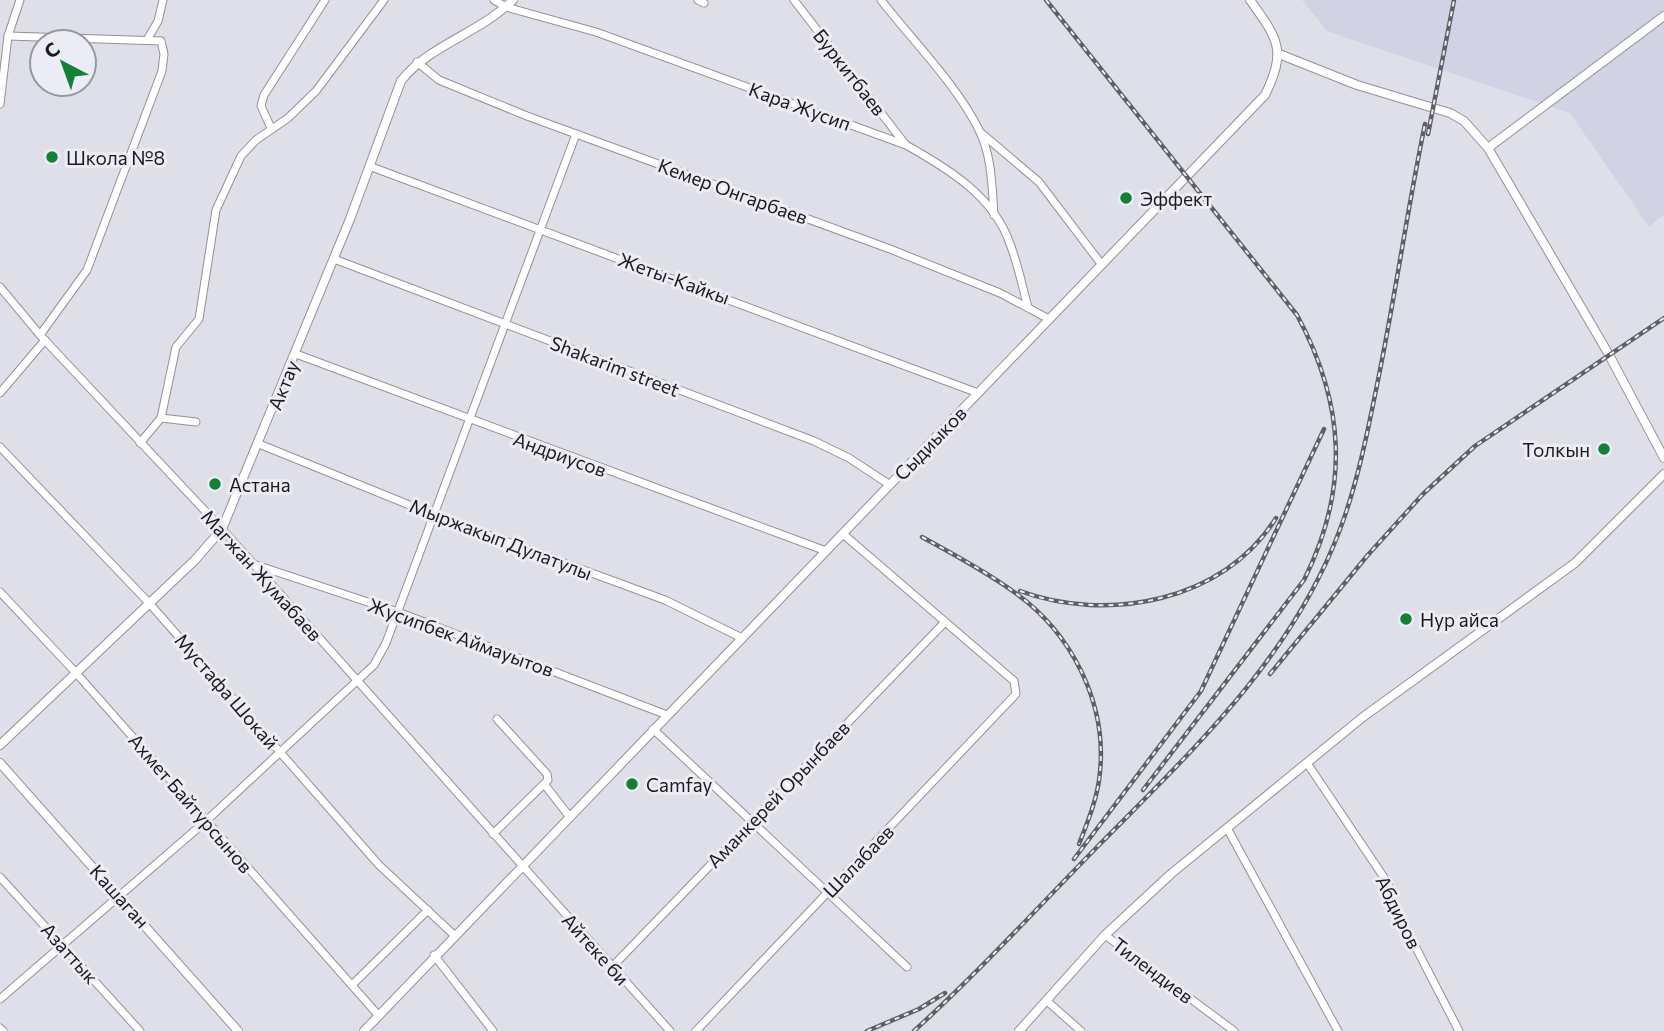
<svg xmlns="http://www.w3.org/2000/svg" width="1664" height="1031" viewBox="0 0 1664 1031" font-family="Commissioner,sans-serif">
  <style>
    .built { fill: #d1d3e5 }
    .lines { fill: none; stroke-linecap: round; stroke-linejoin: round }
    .minor-casing { stroke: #90919a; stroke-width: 9 }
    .tertiary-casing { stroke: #90919a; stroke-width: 10 }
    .minor { stroke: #fff; stroke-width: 7 }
    .tertiary { stroke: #fff; stroke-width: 8 }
    .rail-casing { stroke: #5f5f66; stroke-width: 4.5 }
    .rail { stroke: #ebecf6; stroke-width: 2; stroke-dasharray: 5; stroke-linecap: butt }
    .poi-dot { fill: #148036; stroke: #ebecf6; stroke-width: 2.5 }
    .labels { text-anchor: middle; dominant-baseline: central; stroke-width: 6; stroke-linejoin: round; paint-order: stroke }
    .street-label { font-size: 19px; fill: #1b1b1f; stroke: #ebecf6 }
    .poi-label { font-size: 19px; fill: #1b1b1f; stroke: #ebecf6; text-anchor: start }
  </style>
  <rect width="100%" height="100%" fill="#dedfe9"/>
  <path class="built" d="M1302,0H1664V214L1649,227L1570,113L1327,31Z"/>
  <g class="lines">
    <g class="minor-casing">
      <g id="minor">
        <path d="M494,0L506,7L596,32L906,145C947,168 994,196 1010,244C1018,264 1022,286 1028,307"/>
        <path d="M698,0L704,3"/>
        <path d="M794,0L905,144"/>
        <path d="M881,0C912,40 957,85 979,130C992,156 992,187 994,215"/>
        <path d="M8,36L161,41L164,54L162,71L87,270L40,335"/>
        <path d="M147,40L158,21L163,0"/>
        <path d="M417,62L439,80L527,116L890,249L1000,293L1049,319"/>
        <path d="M0,104L8,36L20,0"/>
        <path d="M271,128L261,106L264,95L325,0"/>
        <path d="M980,132L1039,182L1102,265"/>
        <path d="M369,166L978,393"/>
        <path d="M334,259L814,441L849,458L890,485"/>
        <path d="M0,287L40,335L222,529L670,1031"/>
        <path d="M296,354L826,551"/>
        <path d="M0,393L45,340"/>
        <path d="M161,418L196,422"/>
        <path d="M140,443L161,418L176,347L199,319L216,210L241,156L256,140L288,118L316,91L384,0"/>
        <path d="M259,444L434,515L665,600L742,638"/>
        <path d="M0,447L150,604L379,865L454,935"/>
        <path d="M253,564L398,612L667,715"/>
        <path d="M0,592L77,674L379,1016"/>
        <path d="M653,729L907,967"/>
        <path d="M1307,763L1387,882L1398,913L1459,1031"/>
        <path d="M545,785L569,816"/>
        <path d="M1227,828L1338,1031"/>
        <path d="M493,834L548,780L547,774L497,719"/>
        <path d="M0,877L140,1031"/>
        <path d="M1105,935L1234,1031"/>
        <path d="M434,955L493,1031"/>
        <path d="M612,967L945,622"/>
        <path d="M352,985L428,910"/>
        <path d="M0,999L206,821L374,665L386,643L576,134"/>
        <path d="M1047,1001L1081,1031"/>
        <path d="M0,1028L3,1031"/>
        <path d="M696,1031L1016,694L1014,681L843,534"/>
      </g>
    </g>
    <g class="tertiary-casing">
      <g id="tertiary">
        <path d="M1279,54L1357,85L1450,113L1464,121L1488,148L1608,353L1664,458"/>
        <path d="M1488,148L1664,16"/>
        <path d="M0,745L195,560L222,529L350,219L401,81C429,45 480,33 513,0"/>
        <path d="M0,763L238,1031"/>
        <path d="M364,1031L1265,95C1287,50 1278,39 1250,0"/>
        <path d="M1019,1031L1105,935L1172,873L1363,717L1575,563L1664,474"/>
      </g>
    </g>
    <use href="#minor" class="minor"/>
    <use href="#tertiary" class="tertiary"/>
    <g class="rail-casing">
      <g id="rail">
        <path d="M1046,0L1297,315C1345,404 1350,488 1304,580L1143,790"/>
        <path d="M1428,134L1454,0"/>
        <path d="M922,537C953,554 985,571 1014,592C1071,632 1107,702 1100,772C1098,797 1088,821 1079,844"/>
        <path d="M1020,591C1107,623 1224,602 1276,518"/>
        <path d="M1270,674L1367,556L1423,494L1475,446L1664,318"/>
        <path d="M1074,859L1201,691L1324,429"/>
        <path d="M867,1031L919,1009L945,993"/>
        <path d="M914,1031C980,971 1039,906 1101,843C1194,749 1291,658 1339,532C1357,485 1367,435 1377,385C1395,298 1407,211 1425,124"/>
      </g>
    </g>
    <use href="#rail" class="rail"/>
  </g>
  <g class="poi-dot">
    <circle cx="52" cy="157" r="7"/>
    <circle cx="1126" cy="198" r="7"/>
    <circle cx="1604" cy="449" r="7"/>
    <circle cx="215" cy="484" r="7"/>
    <circle cx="1406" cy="619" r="7"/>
    <circle cx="632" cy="784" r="7"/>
  </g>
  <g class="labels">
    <g class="street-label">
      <text transform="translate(850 72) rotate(52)">Буркитбаев</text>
      <text transform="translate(800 106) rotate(20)">Кара Жусип</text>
      <text transform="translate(733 191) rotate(20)">Кемер Онгарбаев</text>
      <text transform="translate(674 278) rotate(20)">Жеты-Кайкы</text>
      <text transform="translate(615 366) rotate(21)">Shakarim street</text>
      <text transform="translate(283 385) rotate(-68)">Актау</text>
      <text transform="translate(930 443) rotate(-46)">Сыдиыков</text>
      <text transform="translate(560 454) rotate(20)">Андриусов</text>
      <text transform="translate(501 539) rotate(21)">Мыржакып Дулатулы</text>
      <text transform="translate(262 575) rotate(48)">Магжан Жумабаев</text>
      <text transform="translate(461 637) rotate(20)">Жусипбек Аймауытов</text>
      <text transform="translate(227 691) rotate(49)">Мустафа Шокай</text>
      <text transform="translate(778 794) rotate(-46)">Аманкерей Орынбаев</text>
      <text transform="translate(191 803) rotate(49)">Ахмет Байтурсынов</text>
      <text transform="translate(858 861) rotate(-46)">Шалабаев</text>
      <text transform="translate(120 896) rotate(48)">Кашаган</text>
      <text transform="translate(1399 912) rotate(64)">Абдиров</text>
      <text transform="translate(596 949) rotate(48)">Айтеке би</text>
      <text transform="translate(70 953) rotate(48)">Азаттык</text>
      <text transform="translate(1153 970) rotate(37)">Тилендиев</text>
    </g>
    <g class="poi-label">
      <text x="66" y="157">Школа №8</text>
      <text x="1140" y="198">Эффект</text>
      <text x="1590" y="449" text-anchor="end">Толкын</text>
      <text x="229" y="484">Астана</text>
      <text x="1420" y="619">Нур айса</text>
      <text x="646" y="784">Camfay</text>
    </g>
  </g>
  <g transform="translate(63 63) rotate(319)"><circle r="33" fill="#ebecf6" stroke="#9898a0" stroke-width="2"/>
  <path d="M0-5L12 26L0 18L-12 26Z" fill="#148036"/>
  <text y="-10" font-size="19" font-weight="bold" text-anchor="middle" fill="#1b1b1f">С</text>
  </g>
</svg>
